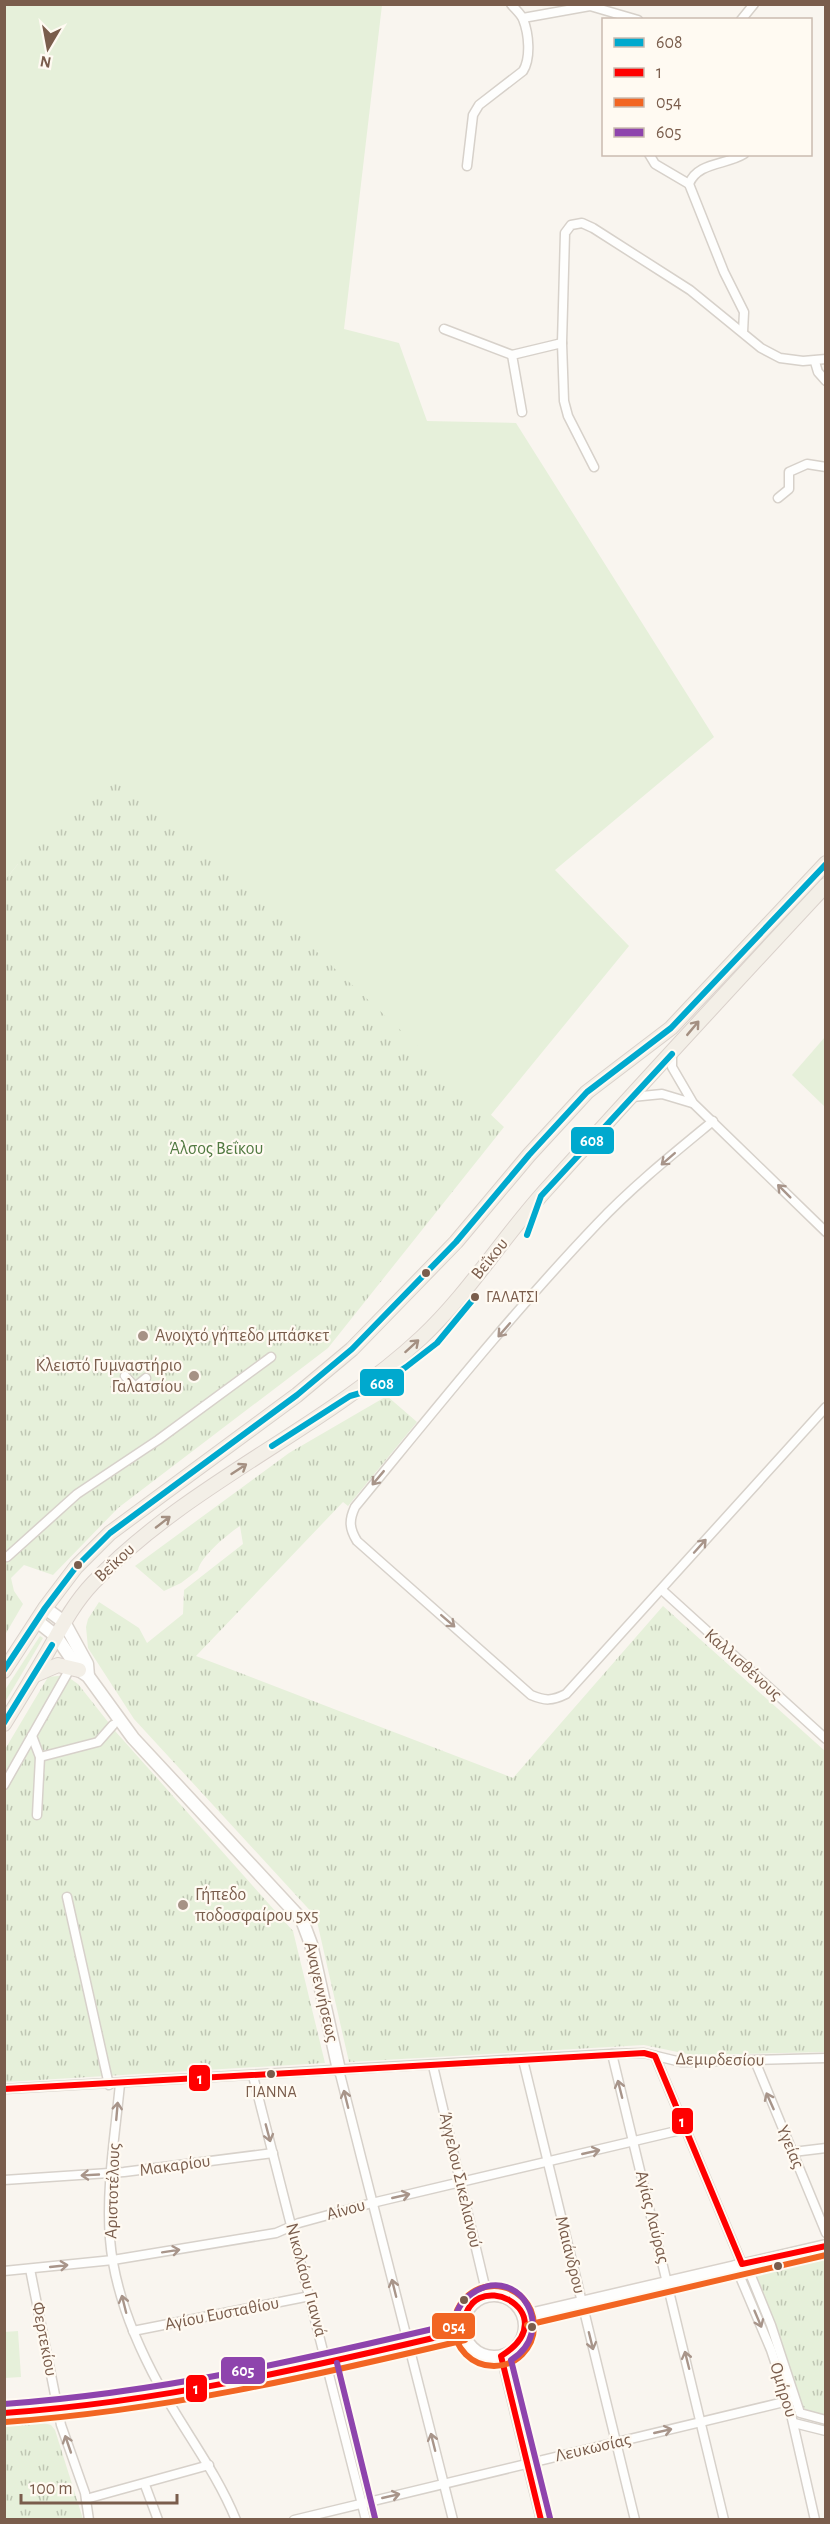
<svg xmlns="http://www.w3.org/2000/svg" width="830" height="2524" viewBox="0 0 830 2524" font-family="'Alegreya Sans',sans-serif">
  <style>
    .grass { fill: #e6f0da }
    .park { fill: url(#park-tufts) }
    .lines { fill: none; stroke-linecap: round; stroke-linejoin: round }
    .street-casing { stroke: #d7d1ca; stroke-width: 11 }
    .secondary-casing { stroke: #d9d2cb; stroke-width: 15 }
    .primary-casing { stroke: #dad1cb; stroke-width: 16 }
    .street { stroke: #fefefd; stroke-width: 8 }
    .secondary { stroke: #fefefd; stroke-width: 12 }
    .primary { stroke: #f3efe7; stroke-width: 14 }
    .bus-1-casing { stroke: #fffaf2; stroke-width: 10 }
    .bus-2-casing { stroke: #fffaf2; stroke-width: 10 }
    .bus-3-casing { stroke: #fffaf2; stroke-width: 10 }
    .bus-4-casing { stroke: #fffaf2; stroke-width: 10 }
    .bus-1 { stroke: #00a9ce; stroke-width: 6 }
    .bus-2 { stroke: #f00; stroke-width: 6 }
    .bus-3 { stroke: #f26522; stroke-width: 6 }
    .bus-4 { stroke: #8e44ad; stroke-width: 6 }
    .oneway { stroke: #a49082 }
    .oneway2 { stroke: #a8958a }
    .bus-dot { fill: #7a5d4c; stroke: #fffaf2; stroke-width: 2 }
    .poi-dot { fill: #a69285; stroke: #fffaf2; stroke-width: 2 }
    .labels { text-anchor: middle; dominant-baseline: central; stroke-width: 4.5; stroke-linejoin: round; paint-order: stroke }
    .bus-label { font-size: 16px; fill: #7a5d4c; stroke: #fffaf2; text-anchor: start }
    .park-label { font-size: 18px; fill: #517a41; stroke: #fffaf2 }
    .street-label { font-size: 18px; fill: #7a5d4c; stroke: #fffaf2 }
    .poi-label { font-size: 18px; fill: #7a5d4c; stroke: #fffaf2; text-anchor: start }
    .line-badge { stroke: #fffaf2; stroke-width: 2 }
    .badge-label { font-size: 16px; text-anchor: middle; font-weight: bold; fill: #fff }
  </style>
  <defs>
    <pattern id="park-tufts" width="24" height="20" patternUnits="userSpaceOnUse" patternTransform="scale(1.5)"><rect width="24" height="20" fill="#e6f0da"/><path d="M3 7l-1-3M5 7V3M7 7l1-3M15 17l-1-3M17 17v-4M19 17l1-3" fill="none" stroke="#bfc6b3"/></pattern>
  </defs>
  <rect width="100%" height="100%" fill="#f9f5ef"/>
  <g class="grass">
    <path d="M5,5H382L344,329L399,343L427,421L516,423L714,737L555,870L629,946L490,1116L18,864L5,880Z"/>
    <path d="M825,1037V1107L792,1075Z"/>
    <path d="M40,1636L43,1638L5,1702V1690Z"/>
    <path d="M18,2331L21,2377L5,2378V2332Z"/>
  </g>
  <g class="park">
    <path d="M117,779L301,937L504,1127L328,1348L118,1508L53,1575L24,1565L11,1578L14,1591L23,1604L5,1635V880L18,864Z"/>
    <path d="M387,1396L417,1422L348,1506L343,1502L196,1656L513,1778L663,1606L825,1751V2052L692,2055L644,2045L349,2062L316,1917L134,1719L88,1648L86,1627L88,1619L99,1602L139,1628L147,1643L183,1614L184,1590L243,1544L240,1526C229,1533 200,1557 198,1570L181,1583L164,1591L135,1566L289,1453Z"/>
    <path d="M58,1676L68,1677L78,1684L116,1732L293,1931L325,2063L5,2082L4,1751L48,1677Z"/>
    <path d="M825,2257V2418L802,2412L748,2273Z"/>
    <path d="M44,2423L51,2425L55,2430L83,2519H5V2426Z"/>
  </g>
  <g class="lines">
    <g class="street-casing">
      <g id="street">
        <path d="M523,18L590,6L638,20"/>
        <path d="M741,20L754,4"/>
        <path d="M649,154L655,164L689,184L724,272L744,312L743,332"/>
        <path d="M467,166L473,115L479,105L523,71C531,58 529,34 523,19C521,14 515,9 511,4"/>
        <path d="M689,184C697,162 727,165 744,154"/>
        <path d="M444,329L512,355"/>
        <path d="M815,362L818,372L826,381"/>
        <path d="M522,412L512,355L562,343"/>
        <path d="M594,467L568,416L564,401L562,343L565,233L571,225L582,223L593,228L690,290L761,348L780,358L803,361L826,359"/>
        <path d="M778,498L789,489V472L807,464L826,467"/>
        <path d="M672,1054V1067L693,1103L826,1232"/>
        <path d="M632,1097L662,1094L692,1103"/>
        <path d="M713,1121C673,1154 633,1186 597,1224C512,1313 434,1411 355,1507C349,1520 349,1528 357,1541L531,1695C545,1701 552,1701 566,1694L826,1407"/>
        <path d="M125,1376L135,1387L146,1378"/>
        <path d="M7,1557L77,1494L158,1440L271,1357"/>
        <path d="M662,1590L826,1739"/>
        <path d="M32,1736L40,1757L37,1815"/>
        <path d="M40,1757L98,1742L113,1725"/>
        <path d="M4,1785L67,1674"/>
        <path d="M67,1897L109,2085"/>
        <path d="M612,2054L724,2520"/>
        <path d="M655,2056L742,2264"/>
        <path d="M523,2060L635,2520"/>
        <path d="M755,2061L826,2233"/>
        <path d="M433,2066L487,2295"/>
        <path d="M339,2070L453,2520"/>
        <path d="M253,2076L366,2520"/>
        <path d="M120,2084C115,2135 106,2189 110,2239C114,2290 135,2341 159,2385C184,2431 216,2471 236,2520"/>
        <path d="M4,2089L612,2054L644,2053L681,2062L826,2058"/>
        <path d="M793,2152L826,2148"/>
        <path d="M4,2180L124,2172L273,2153"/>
        <path d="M735,2265L771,2350L788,2401L815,2520"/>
        <path d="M758,2266L749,2271L771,2325L800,2413L826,2420"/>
        <path d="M30,2269L61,2425L85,2493L89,2520"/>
        <path d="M4,2271L113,2260L276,2233L299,2223L372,2203L685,2129"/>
        <path d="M133,2331L310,2296"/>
        <path d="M501,2356L541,2520"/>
        <path d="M794,2423L826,2431"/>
        <path d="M145,2485L158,2520"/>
        <path d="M86,2499L209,2465"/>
        <path d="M294,2520L788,2401"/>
      </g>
    </g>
    <g class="secondary-casing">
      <g id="secondary">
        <path d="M45,1608L64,1622L87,1664L88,1676"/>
        <path d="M37,1621L56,1636L79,1670L88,1676L133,1738L302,1920L311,1944L339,2070"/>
        <circle cx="494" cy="2326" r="31"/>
        <path d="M525,2316L826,2246"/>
        <path d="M4,2413C160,2406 312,2367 463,2331"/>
      </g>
    </g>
    <g class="primary-casing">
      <g id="primary">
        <path d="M4,1671L45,1608L76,1567L110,1533L297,1395L352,1349L456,1242L529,1155L587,1092L671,1028L826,863"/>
        <path d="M35,1675L58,1665L79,1670"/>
        <path d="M4,1724C19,1700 33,1677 47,1653C61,1628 73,1604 93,1583C188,1483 321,1431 421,1338C468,1294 501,1240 544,1192C637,1089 731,987 826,885"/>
      </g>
    </g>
    <use href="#street" class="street"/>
    <use href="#secondary" class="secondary"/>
    <use href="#primary" class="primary"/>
    <g class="bus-1-casing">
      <g id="bus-1">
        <path d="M527,1235L541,1196L672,1054"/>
        <path d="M272,1446L350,1396L371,1390L406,1367L437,1343L475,1297"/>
        <path d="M4,1670L45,1608L76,1567L110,1533L297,1395L352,1349L456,1242L529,1155L587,1092L671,1028L826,864"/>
        <path d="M4,1723L52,1645"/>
      </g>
    </g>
    <g class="bus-2-casing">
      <g id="bus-2">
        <path d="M4,2089L644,2053L655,2056L742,2264L826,2246"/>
        <path d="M4,2413C161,2402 311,2367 463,2331C465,2258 571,2313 501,2356L541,2520"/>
      </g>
    </g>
    <g class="bus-3-casing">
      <g id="bus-3">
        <circle cx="494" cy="2326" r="40"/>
        <path d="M527,2325L826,2255"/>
        <path d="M5,2422C161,2411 313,2376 465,2340"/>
      </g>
    </g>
    <g class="bus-4-casing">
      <g id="bus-4">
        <path d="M337,2363L375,2518"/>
        <path d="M4,2404C158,2393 305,2359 454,2324C456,2309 463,2298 476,2291C520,2266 558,2331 511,2360L550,2518"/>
      </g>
    </g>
    <use href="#bus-1" class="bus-1"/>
    <use href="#bus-2" class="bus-2"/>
    <use href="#bus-3" class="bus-3"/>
    <use href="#bus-4" class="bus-4"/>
  </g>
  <defs><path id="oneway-shaft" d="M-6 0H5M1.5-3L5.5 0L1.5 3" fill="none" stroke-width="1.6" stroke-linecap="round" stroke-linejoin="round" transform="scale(1.5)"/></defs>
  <g class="oneway">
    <use href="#oneway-shaft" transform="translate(693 1028) rotate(-50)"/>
    <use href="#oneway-shaft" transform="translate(412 1346) rotate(-42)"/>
    <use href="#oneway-shaft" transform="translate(239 1469) rotate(-33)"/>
    <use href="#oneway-shaft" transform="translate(163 1522) rotate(-38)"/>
  </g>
  <g class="oneway2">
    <use href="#oneway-shaft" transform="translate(668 1159) rotate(139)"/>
    <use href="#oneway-shaft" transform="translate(784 1191) rotate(-135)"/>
    <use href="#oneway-shaft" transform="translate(504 1330) rotate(131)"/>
    <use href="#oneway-shaft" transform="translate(378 1478) rotate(130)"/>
    <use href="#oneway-shaft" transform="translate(700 1546) rotate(-48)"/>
    <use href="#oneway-shaft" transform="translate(448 1621) rotate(41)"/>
    <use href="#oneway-shaft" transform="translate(620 2089) rotate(-104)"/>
    <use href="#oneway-shaft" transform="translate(346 2099) rotate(-104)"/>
    <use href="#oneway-shaft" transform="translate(770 2101) rotate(-114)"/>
    <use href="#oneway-shaft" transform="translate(117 2111) rotate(-85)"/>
    <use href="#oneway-shaft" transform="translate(268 2133) rotate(75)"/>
    <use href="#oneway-shaft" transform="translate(591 2152) rotate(-13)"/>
    <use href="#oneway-shaft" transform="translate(90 2175) rotate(177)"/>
    <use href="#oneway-shaft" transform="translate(401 2196) rotate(-13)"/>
    <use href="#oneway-shaft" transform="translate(171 2251) rotate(-9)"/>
    <use href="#oneway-shaft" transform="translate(59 2266) rotate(-6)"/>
    <use href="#oneway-shaft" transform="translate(394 2288) rotate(-104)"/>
    <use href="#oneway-shaft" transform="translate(124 2304) rotate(-104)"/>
    <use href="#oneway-shaft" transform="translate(758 2319) rotate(67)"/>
    <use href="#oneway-shaft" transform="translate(591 2341) rotate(76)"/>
    <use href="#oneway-shaft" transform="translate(687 2360) rotate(-104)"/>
    <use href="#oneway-shaft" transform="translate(663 2431) rotate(-13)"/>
    <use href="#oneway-shaft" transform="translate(433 2442) rotate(-104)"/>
    <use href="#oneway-shaft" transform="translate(68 2444) rotate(-109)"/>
    <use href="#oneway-shaft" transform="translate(391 2496) rotate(-13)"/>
  </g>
  <g class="bus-dot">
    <circle cx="426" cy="1273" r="5"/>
    <circle cx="475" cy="1297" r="5"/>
    <circle cx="78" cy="1565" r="5"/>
    <circle cx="271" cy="2074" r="5"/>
    <circle cx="778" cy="2266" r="5"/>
    <circle cx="464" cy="2300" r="5"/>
    <circle cx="532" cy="2327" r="5"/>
  </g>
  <g class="poi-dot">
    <circle cx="143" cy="1336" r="6"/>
    <circle cx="194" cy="1376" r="6"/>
    <circle cx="183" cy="1905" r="6"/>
  </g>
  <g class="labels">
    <g class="bus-label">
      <text x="486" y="1297">ΓΑΛΑΤΣΙ</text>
      <text x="271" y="2092" text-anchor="middle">ΓΙΑΝΝΑ</text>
    </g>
    <g class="park-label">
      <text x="216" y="1149">Άλσος Βεΐκου</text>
    </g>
    <g class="street-label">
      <text transform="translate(490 1259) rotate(-51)">Βεΐκου</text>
      <text transform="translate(115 1563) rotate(-43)">Βεΐκου</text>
      <text transform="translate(743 1665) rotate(42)">Καλλισθένους</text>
      <text transform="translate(321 1992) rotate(77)">Αναγεννήσεως</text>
      <text transform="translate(720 2060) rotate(1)">Δεμιρδεσίου</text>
      <text transform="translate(790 2147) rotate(67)">Υγείας</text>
      <text transform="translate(175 2166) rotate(-8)">Μακαρίου</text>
      <text transform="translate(460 2180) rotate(77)">Άγγελου Σικελιανού</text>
      <text transform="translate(113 2191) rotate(-88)">Αριστοτέλους</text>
      <text transform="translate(346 2210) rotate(-15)">Αίνου</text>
      <text transform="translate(652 2217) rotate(76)">Αγίας Λαύρας</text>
      <text transform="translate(570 2255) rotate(76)">Μαιάνδρου</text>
      <text transform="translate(306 2280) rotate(75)">Νικολάου Γιαννά</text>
      <text transform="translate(222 2314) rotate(-11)">Αγίου Ευσταθίου</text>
      <text transform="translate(44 2339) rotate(79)">Φερτεκίου</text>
      <text transform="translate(783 2390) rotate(73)">Ομήρου</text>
      <text transform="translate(593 2448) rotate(-13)">Λευκωσίας</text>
    </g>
    <g class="poi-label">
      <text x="155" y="1336">Ανοιχτό γήπεδο μπάσκετ</text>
      <text x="182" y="1366" text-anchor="end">Κλειστό Γυμναστήριο<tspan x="182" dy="21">Γαλατσίου</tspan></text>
      <text x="195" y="1895">Γήπεδο<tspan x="195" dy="21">ποδοσφαίρου 5x5</tspan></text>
    </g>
  </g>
  <g class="line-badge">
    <rect x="570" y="1126" width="45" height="29" rx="6" fill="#00a9ce"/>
    <rect x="359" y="1368" width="46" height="29" rx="6" fill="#00a9ce"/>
    <rect x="188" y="2064" width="23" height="28" rx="6" fill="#f00"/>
    <rect x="671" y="2107" width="23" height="28" rx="6" fill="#f00"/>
    <rect x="431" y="2312" width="45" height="28" rx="6" fill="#f26522"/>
    <rect x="220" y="2356" width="46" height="29" rx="6" fill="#8e44ad"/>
    <rect x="185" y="2374" width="23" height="29" rx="6" fill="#f00"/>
  </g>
  <g class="badge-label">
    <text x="592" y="1146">608</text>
    <text x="382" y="1389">608</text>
    <text x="200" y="2084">1</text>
    <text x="682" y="2127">1</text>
    <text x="454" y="2332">054</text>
    <text x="243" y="2376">605</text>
    <text x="196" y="2394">1</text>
  </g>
  <rect width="830" height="2524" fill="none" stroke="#7a5d4c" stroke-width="12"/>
  <rect x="602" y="18" width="210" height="138" fill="#fffaf2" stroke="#cabbb0" stroke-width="1.5"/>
  <rect x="614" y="38" width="30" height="9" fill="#00a9ce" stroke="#cabbb0" stroke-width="1.5"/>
  <text x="656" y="48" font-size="18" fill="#7a5d4c">608</text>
  <rect x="614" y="68" width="30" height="9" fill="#ff0000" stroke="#cabbb0" stroke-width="1.5"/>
  <text x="656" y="78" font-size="18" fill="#7a5d4c">1</text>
  <rect x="614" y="98" width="30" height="9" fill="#f26522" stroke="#cabbb0" stroke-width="1.5"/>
  <text x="656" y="108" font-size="18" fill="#7a5d4c">054</text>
  <rect x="614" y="128" width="30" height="9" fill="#8e44ad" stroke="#cabbb0" stroke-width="1.5"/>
  <text x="656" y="138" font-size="18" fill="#7a5d4c">605</text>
  <g transform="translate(48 48) rotate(190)" stroke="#fffaf2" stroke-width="4.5" paint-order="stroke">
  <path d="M0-4.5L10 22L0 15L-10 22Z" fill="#7a5d4c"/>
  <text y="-9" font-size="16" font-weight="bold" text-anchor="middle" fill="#7a5d4c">N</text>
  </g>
  <path d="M21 2494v9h156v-9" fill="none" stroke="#7a5d4c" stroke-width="3"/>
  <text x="30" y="2494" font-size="18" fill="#7a5d4c" stroke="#fffaf2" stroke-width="4.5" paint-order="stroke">100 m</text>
</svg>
